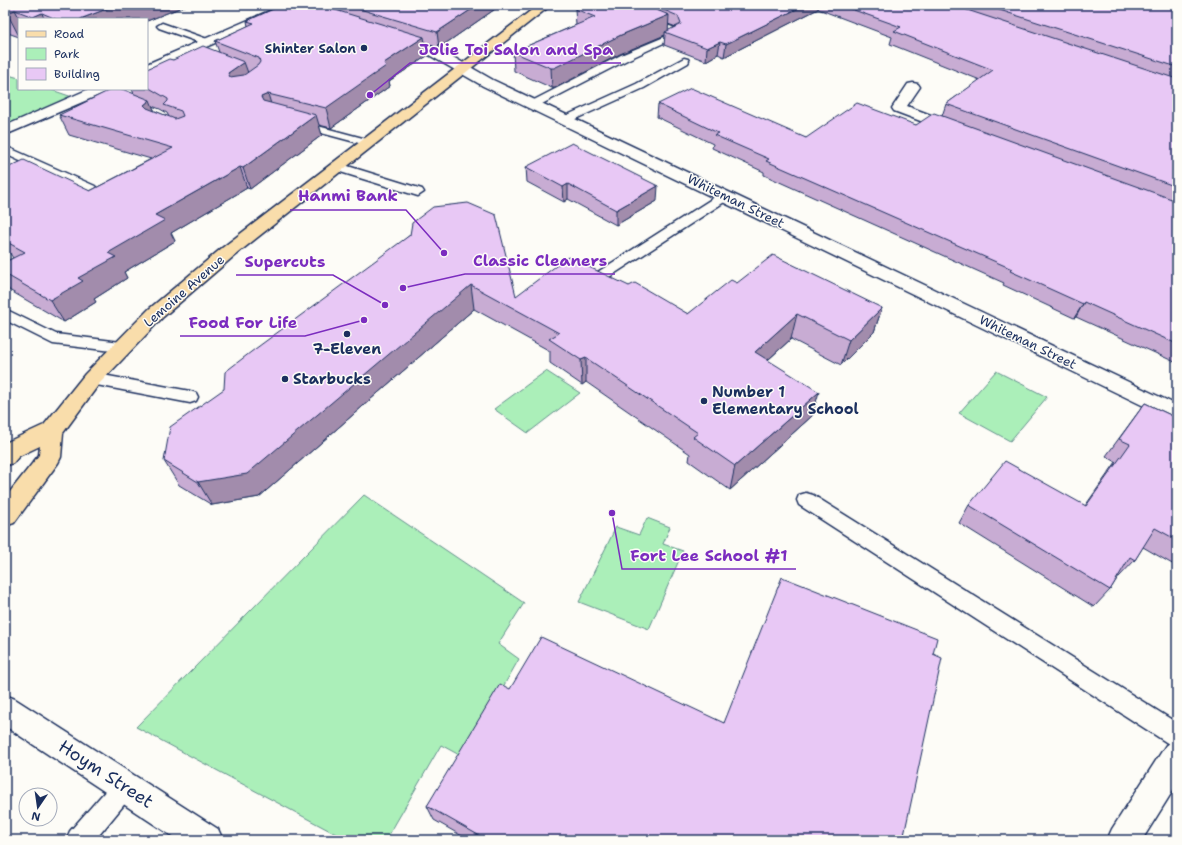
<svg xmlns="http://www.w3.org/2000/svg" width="1182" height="845" viewBox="0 0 1182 845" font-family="'Shantell Sans',sans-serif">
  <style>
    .green { fill: #abefb9; stroke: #638f8c }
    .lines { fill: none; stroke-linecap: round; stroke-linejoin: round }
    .lane-casing { stroke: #1b2f5e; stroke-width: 3 }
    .street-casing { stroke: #1b2f5e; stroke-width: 3 }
    .secondary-casing { stroke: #1b2f5e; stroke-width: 3 }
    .primary-casing { stroke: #1b2f5e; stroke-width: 3 }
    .lane { fill: #fdfcf7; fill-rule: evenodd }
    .street { fill: #fdfcf7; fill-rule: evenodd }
    .secondary { fill: #fdfcf7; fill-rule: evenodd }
    .primary { fill: #f9ddab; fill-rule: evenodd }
    .wall { fill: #c8acd3; stroke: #1b2f5e; fill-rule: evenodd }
    .shaded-wall { fill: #a28cac; stroke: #1b2f5e }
    .building { fill: #e8c8f5; stroke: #1b2f5e }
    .poi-dot { fill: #1b2f5e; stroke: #fdfcf7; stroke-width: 1.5 }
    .labels { text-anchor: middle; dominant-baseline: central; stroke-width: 3; stroke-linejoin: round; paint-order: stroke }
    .far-poi-label { font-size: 13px; font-weight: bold; fill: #1b2f5e; stroke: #fdfcf7; text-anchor: end }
    .far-street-label { font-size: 13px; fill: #1b2f5e; stroke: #fdfcf7 }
    .poi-label { font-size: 15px; font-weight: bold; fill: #1b2f5e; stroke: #fdfcf7; text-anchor: start }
    .near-street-label { font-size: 18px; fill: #1b2f5e; stroke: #fdfcf7 }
    .leader { fill: none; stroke: #7b2cbf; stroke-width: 1.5 }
    .callout-dot { fill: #7b2cbf; stroke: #fdfcf7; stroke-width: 1.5 }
    .callout-label { font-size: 16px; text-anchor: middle; font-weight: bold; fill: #7b2cbf; stroke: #fdfcf7; stroke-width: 3; stroke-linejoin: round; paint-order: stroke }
  </style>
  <rect width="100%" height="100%" fill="#fdfcf7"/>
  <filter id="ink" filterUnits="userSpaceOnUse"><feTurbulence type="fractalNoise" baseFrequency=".025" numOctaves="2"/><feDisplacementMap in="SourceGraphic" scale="8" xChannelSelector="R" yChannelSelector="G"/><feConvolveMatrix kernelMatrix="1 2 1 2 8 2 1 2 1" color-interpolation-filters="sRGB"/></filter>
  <g filter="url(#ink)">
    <g class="green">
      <path d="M5,74L19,78V89H49L78,99L5,131Z"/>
      <path d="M546,371L580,393L528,433L494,409Z"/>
      <path d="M996,371L1047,397L1010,441L959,413Z"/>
      <path d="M364,495L524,603L498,644L519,659L463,757L441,745L386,840H347L136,727Z"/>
      <path d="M647,518L670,527L663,544L683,551L649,629L579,602L616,527L639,535Z"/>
    </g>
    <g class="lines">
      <g class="lane-casing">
        <g id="lane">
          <path d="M265,5H279L288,9L283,12Z"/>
          <path d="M606,5H618L677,29L679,36L629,59L538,106H530L529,104L530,102L621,55L669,35V32Z"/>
          <path d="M162,23L210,40L212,42L207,45L204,44L159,28L157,26Z"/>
          <path d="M684,58L688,59L689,61L688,63L644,88L571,121L567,122L561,119L563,117L636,84Z"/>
          <path d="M299,121L374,141L376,143L370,146L295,126L293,124Z"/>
          <path d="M5,146L95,186L97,189L95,192H87L5,154Z"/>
          <path d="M338,163L422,189L424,192L418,196L334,170L332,167L334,164Z"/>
          <path d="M725,192L731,196L729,199L603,281H593L591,278L593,275L721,193Z"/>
          <path d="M5,309L56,334L121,342L126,343L129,347L126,351L121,352L53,344L5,320Z"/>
          <path d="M92,373L190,391L196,393L198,397L196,401L190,403L86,383L84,379L86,375Z"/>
          <path d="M806,493L813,495L1177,723V748L1169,744L799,505L797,500L799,495Z"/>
          <path d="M124,775L132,779L136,787L132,795L95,840H66L70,831L116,779Z"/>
        </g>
      </g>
      <g class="street-casing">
        <g id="street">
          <path d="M397,37L439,49L493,80L1177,405V422L483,86L429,55L393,44L391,41L393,38Z"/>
          <path d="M913,83L918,84L920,87L907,106L957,125L959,128L957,131H947L894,111L892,108L908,84Z"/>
          <path d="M5,695L15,699L218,829L223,840H178L5,726Z"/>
          <path d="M1177,741V784L1142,840H1107L1112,829L1166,745Z"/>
        </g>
      </g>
      <g class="secondary-casing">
        <g id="secondary">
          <path d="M283,5H299L297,7L147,73V64Z"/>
          <path d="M89,89H108L106,92L5,135V126Z"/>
        </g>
      </g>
      <g class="primary-casing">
        <path id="primary" d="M538,5H551L234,256L163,317L99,384L63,433L61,457L58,463L14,523L5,526V498L39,455L40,446L19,456L13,463L5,466V443L44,425L85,374L149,309L222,248Z"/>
      </g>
      <use href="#lane" class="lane"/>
      <use href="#street" class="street"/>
      <use href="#secondary" class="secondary"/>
      <use href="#primary" class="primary"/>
    </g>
    <g class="wall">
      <path d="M5,5H187L147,21V19H19V37L5,32Z"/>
      <path d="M282,5H501L439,48L425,43L427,56L389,81L390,86L331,128L319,125L322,135L250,189L247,188L171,233L175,241L124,272L127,278L94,299L96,302L64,322L9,290L5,284V262L13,258L7,249L5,248V169L90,191L151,159L69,135L59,115L134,94L132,89H147V69L173,60L219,52L215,41L248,26L247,21ZM152,106L160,109L167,113L169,117L155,111Z"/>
      <path d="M581,5H1177V363L1076,317L1074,318L1003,285L1004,283L764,175V172L712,148L713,144L657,117L658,104L806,138L916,125L942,116L946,104L980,80L890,44L892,37L818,9L724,57L718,54L706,61L664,45L665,35L620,54L555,88H552L514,71L513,52L576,25L575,9ZM668,24L676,27L668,31Z"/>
      <path d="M526,167L657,201L616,225L568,199L564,202L527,182Z"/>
      <path d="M410,235L516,296L629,286L688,314L737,283L882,308L874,332L841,365L791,339L768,360L812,416L730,490L689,461L690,454L586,382L582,385L550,363V351L474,309L259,497L212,505L179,485L164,461L224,389Z"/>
      <path d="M1145,403L1177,418V562L1174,565L1143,547L1135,560L1119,577H1118L1110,590L1094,607L959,523L969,505L1085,506L1116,462L1106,456Z"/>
      <path d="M933,654L903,840H469L434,820L427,806L510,689L724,723Z"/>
    </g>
    <g class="shaded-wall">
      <path d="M117,5H187L147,21V19H80Z"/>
      <path d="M478,5H501L439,48L437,32Z"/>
      <path d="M805,5H819L818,9L724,57L726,44Z"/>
      <path d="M15,10L20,19H19V36L7,13Z"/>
      <path d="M42,13L44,19H34L33,17Z"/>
      <path d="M669,15L668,33L665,32V35L620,54L555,88H552L551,68L621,35Z"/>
      <path d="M424,37L427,56L389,81L390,86L331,128L326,108L384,63Z"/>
      <path d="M720,42L718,54L706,61L707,48Z"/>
      <path d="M244,62L251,81L235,92L228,73Z"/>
      <path d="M268,94L274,114L267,117L261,97Z"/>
      <path d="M150,100L158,120L144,105Z"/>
      <path d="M316,115L322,135L250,189L243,168Z"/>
      <path d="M240,167L247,188L171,233L175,241L124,272L127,278L94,299L96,302L64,322L50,300L78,278L108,253L155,215Z"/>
      <path d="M568,184V199L564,202L563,187Z"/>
      <path d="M658,186L657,201L616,225V210Z"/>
      <path d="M471,285L474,309L259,497L212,505L198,482Z"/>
      <path d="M1084,302L1076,317L1074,318L1083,304Z"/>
      <path d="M882,308L874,332L841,365L849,340Z"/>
      <path d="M797,314L791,339L750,376L755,352Z"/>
      <path d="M586,358V382L582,385L581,360Z"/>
      <path d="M819,392L812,416L730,490L735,466Z"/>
    </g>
    <g class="building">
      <path d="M5,5H117L80,19H56L42,13L33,17L15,10L7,13L5,12Z"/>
      <path d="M282,5H319L424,37L384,63L386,66L326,108L268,94L261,97L263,101L316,115L243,168L240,167L155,215L165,220L108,253L116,257L78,278L83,281L50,300L5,274V262L25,252L5,241V235H6L5,234V169L24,160L90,191L173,148L59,115L112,89H122L150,100L144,105L147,108L175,119L183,116L181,111L164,105L168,101V99L151,89L147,87V69L169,59L173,60L203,46L244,62L228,73L230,77L244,75L258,65L260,62L259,58L215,41L254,23L247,21Z"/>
      <path d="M346,5H478L437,32Z"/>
      <path d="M581,5H644L669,15L621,35L554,68H551L513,52L595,17L575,9Z"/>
      <path d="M652,5H805L726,44L720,42L707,48L665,32L681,24L678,16Z"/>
      <path d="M840,5H952L1177,79V187L946,104L993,70L894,31L901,27Z"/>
      <path d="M984,5H1177V67Z"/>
      <path d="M691,88L806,138L857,103L916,125L934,113L1177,201V344L1084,302L1083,304L1010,271L1012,269L766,161L769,159L714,135L718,133L658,104Z"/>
      <path d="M572,143L658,186L616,210L568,184L563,187L526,167Z"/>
      <path d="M468,203L496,215L516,296L568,257L629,286L635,283L688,314L731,280L737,283L773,255L882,308L849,340L797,314L755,352L819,392L735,466L693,437L698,433L586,358L581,360L549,339L559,333L471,285L247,474L198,482L164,461L170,427L224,389L225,372L251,352L410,235L412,223L433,207Z"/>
      <path d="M1145,403L1177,418V540L1155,528L1135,560L1130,557L1110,590L969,505L1005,461L1086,506L1130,444L1119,439Z"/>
      <path d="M782,577L937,638L933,654L942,658L903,840H487L427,806L500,684L510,689L541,637L724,723Z"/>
    </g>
  </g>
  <g class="poi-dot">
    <circle cx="364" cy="48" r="4"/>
    <circle cx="347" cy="334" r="4"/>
    <circle cx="285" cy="379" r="4"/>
    <circle cx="704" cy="401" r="4"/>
  </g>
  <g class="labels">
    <g class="far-poi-label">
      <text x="356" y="48">Shinter Salon</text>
    </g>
    <g class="far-street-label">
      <text transform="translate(736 201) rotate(26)">Whiteman Street</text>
      <text transform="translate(184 291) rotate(-41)">Lemoine Avenue</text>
      <text transform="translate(1028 342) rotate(26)">Whiteman Street</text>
    </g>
    <g class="poi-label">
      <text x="347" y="349" text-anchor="middle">7-Eleven</text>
      <text x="293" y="379">Starbucks</text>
      <text x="712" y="392">Number 1<tspan x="712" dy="17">Elementary School</tspan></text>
    </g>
    <g class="near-street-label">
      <text transform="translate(106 774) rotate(33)">Hoym Street</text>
    </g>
  </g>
  <path class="leader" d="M370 95L410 63H621M444 253L406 210H290M403 288L465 274H615M385 305L333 275H236M364 320L305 336H180M612 513L622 569H796"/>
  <g class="callout-dot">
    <circle cx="370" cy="95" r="4"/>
    <circle cx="444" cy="253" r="4"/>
    <circle cx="403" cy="288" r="4"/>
    <circle cx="385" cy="305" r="4"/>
    <circle cx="364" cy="320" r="4"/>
    <circle cx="612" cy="513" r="4"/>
  </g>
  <g class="callout-label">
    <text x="516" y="55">Jolie Toi Salon and Spa</text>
    <text x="348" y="201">Hanmi Bank</text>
    <text x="540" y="266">Classic Cleaners</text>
    <text x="285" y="267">Supercuts</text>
    <text x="243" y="328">Food For Life</text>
    <text x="709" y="561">Fort Lee School #1</text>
  </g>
  <rect width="1182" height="845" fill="none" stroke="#fdfcf7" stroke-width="20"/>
  <rect x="10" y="10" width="1162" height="825" fill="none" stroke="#1b2f5e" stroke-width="1.5" filter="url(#ink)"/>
  <rect x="18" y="18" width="130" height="72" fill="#fdfcf7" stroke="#a3aaba"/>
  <rect x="26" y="31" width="20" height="6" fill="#f9ddab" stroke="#a3aaba"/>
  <text x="54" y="38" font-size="12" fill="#1b2f5e">Road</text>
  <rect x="26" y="48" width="20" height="12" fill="#abefb9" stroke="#a3aaba"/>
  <text x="54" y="58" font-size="12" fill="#1b2f5e">Park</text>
  <rect x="26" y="68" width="20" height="12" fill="#e8c8f5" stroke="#a3aaba"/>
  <text x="54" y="78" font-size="12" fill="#1b2f5e">Building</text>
  <g transform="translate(38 807) rotate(193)"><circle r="19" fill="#fdfcf7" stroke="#a3aaba"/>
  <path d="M0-3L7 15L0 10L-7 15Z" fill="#1b2f5e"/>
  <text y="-6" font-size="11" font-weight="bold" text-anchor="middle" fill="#1b2f5e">N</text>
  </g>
</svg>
